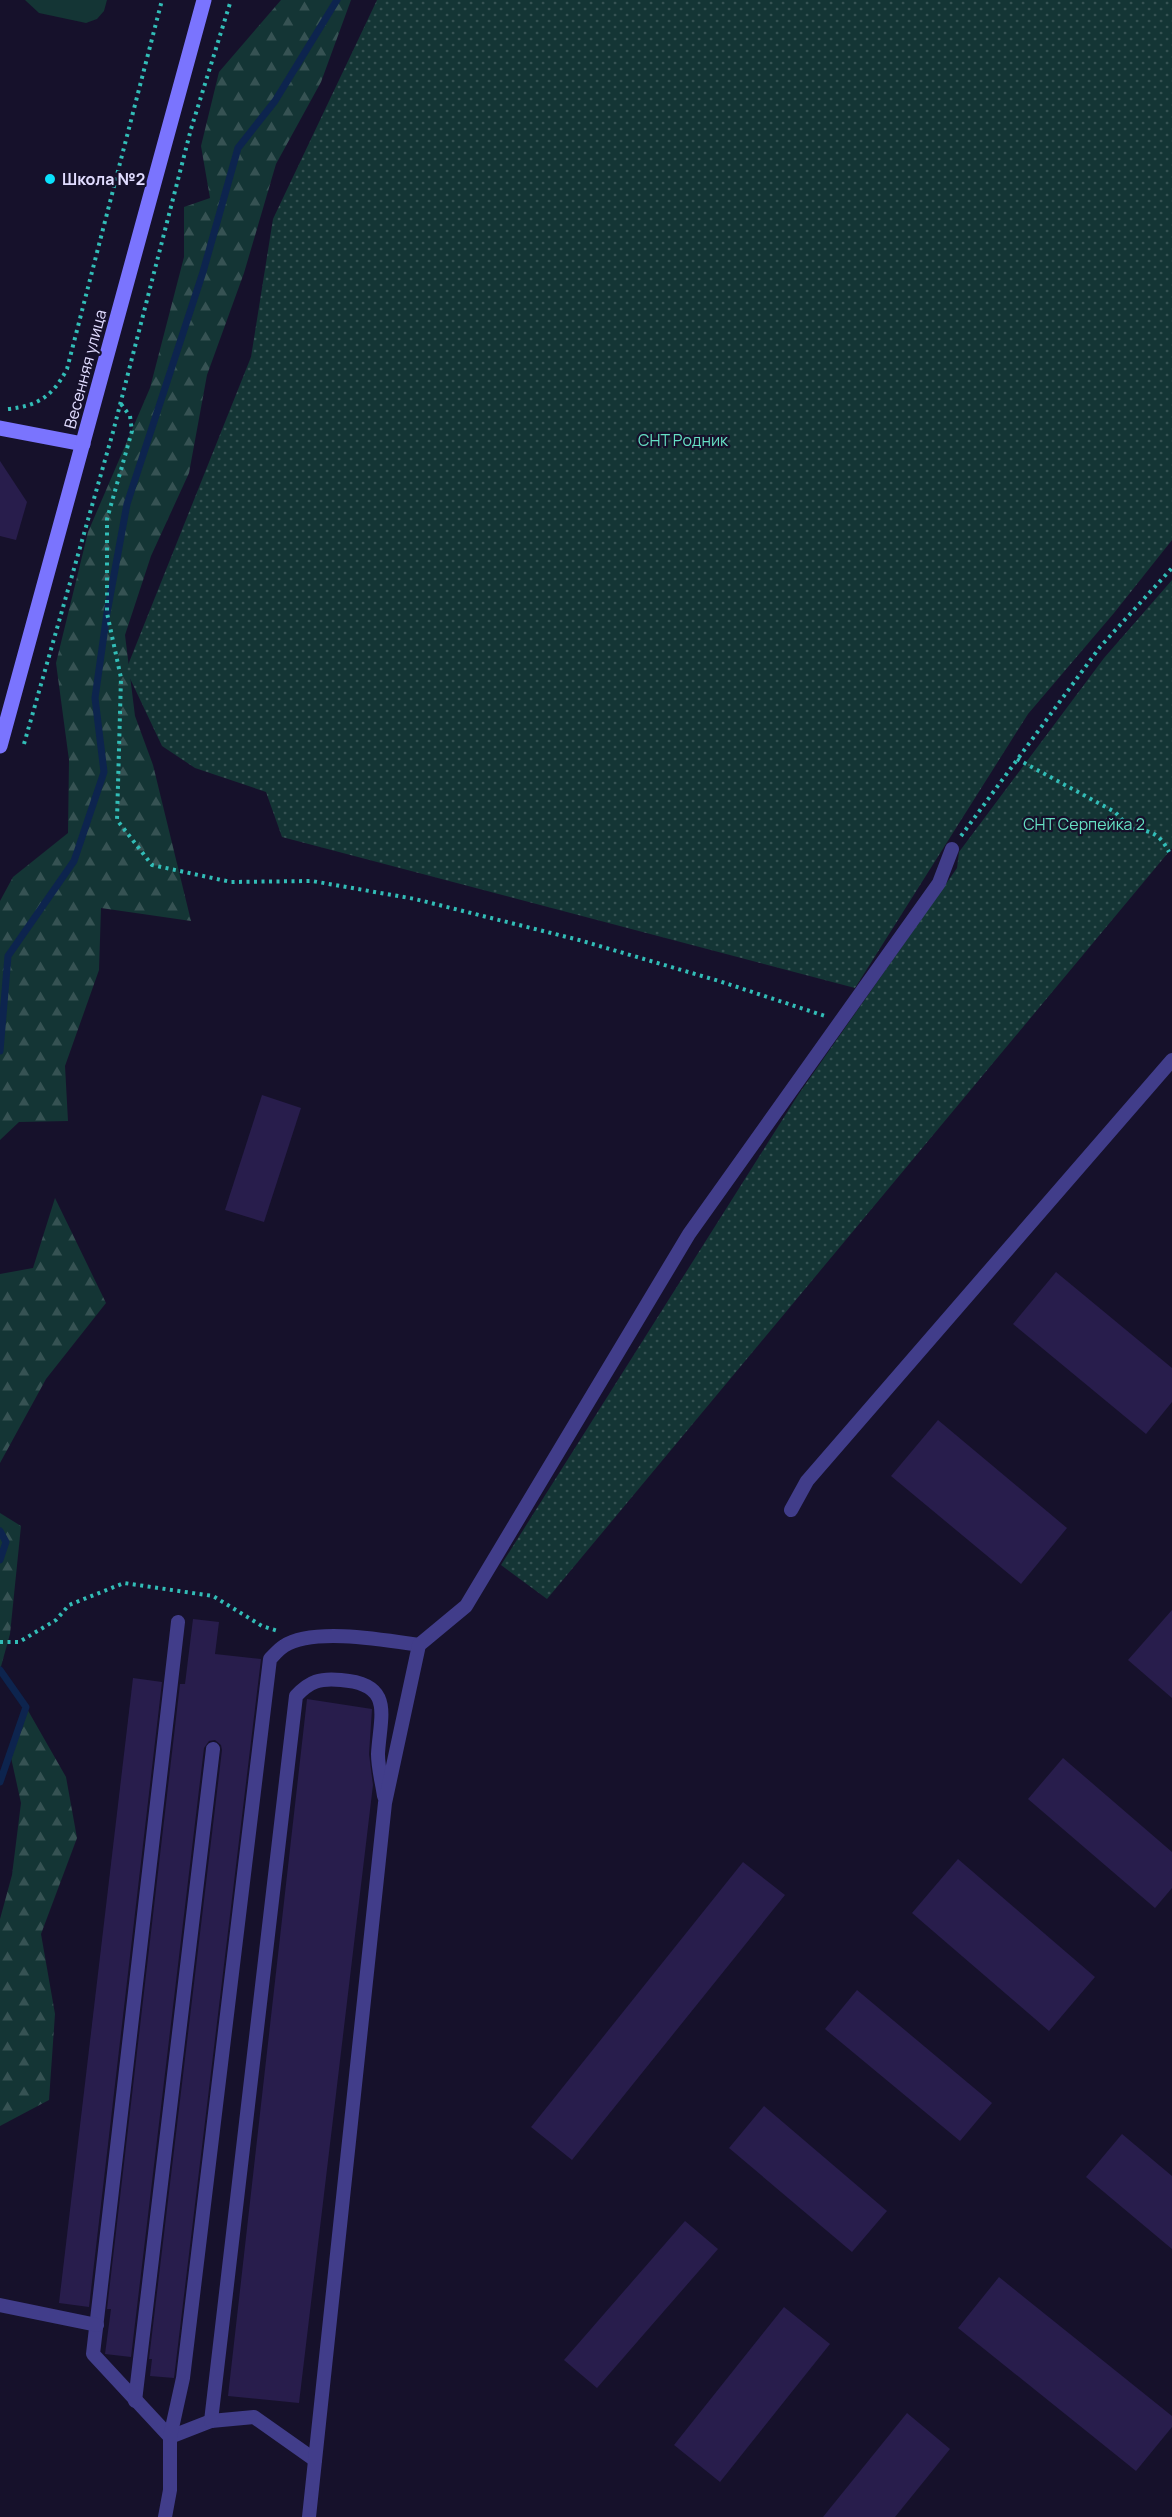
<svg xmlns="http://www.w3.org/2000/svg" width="1172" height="2517" viewBox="0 0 1172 2517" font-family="Manrope,sans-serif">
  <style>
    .grass { fill: #143535 }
    .forest { fill: url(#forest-firs) }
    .park { fill: url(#park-dots) }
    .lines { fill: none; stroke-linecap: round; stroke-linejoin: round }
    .stream { stroke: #0d244e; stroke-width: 7 }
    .building { fill: #281d4c }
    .path { stroke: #32bdb7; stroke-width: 4; stroke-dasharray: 3 4.5; stroke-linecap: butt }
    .lane { stroke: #413d8a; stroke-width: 14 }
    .secondary { stroke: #7a74fe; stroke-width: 15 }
    .poi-dot { fill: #0ae1fd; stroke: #16112b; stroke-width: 2 }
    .labels { text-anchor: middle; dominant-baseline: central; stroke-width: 4.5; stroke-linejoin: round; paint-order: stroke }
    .poi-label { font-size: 16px; font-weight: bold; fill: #e1dcff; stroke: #16112b; text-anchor: start }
    .street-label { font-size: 16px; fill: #e1dcff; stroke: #16112b }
    .park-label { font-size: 16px; fill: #66e0c4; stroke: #16112b }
  </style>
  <defs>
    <pattern id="forest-firs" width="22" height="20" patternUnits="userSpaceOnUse" patternTransform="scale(1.5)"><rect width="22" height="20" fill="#143535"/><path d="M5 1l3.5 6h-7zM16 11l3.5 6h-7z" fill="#365253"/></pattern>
    <pattern id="park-dots" width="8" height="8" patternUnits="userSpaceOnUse" patternTransform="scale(1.5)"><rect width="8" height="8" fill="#143535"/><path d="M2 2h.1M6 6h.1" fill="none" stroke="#365253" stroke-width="1.8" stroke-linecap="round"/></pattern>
  </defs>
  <rect width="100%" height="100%" fill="#16112b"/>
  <path class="grass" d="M25,0H107L104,11L97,19L86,23L39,13Z"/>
  <g class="forest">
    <path d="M281,0H351L321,82L276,164L244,273L207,375L189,473L151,556L125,635L135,716L153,765L191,921L101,908L99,970L65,1066L68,1121L19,1122L0,1140V901L13,877L68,833L69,760L56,663L88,532L150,388L184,257V207L210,198L201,146L219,72Z"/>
    <path d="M55,1198L106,1303L46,1379L0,1463V1274L33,1268Z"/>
    <path d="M0,1513L21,1526L10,1634L0,1670Z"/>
    <path d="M26,1707L66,1777L77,1838L41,1934L55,2014L49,2100L0,2126V1919L12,1875L21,1803L10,1753Z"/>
  </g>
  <g class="park">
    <path d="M377,0H1172V540L1114,613L1028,714L855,988L282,837L266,792L195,768L162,746L126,670L251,357L273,219Z"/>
    <path d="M1172,580V848L547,1599L501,1565L798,1095L957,868L959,852L1104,658Z"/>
  </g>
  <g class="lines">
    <g class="stream">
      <path d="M0,1051L8,956L74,861L104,772L95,698L107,613L127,504L203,272L238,148L275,101L337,0"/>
      <path d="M0,1531L6,1542L0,1560"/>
      <path d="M0,1670L26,1707L0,1782"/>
    </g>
  </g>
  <g class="building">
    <path d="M0,461L27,502L16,540L0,536Z"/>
    <path d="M262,1095L301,1108L264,1222L225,1210Z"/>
    <path d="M1056,1272L1172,1368V1402L1146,1434L1013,1324Z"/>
    <path d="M938,1420L1067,1528L1021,1584L891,1476Z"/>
    <path d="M1172,1610V1698L1128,1660Z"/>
    <path d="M193,1619L219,1622L215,1654L261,1659L174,2378L150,2376L152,2359H149L222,1750L221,1745L215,1740L209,1741L204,1748L131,2357L105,2354L111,2309H107L180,1684H185Z"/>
    <path d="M133,1678L162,1682L89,2307L59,2303Z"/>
    <path d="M307,1699L372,1709L369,1754L373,1785L299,2403L228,2396Z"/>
    <path d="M1063,1758L1172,1852V1888L1155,1908L1028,1799Z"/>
    <path d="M958,1859L1095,1977L1049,2031L912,1913Z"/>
    <path d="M743,1862L785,1895L572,2160L531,2127Z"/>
    <path d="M857,1990L992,2103L960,2141L825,2029Z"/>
    <path d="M764,2106L887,2211L852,2252L729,2148Z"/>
    <path d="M1122,2134L1172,2176V2249L1086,2177Z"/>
    <path d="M685,2221L718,2249L597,2388L564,2360Z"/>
    <path d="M999,2277L1172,2416V2427L1136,2471L958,2328Z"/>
    <path d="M784,2307L830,2344L720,2482L674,2445Z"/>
    <path d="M907,2413L950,2449L895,2517H823Z"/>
  </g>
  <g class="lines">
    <g class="path">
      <path d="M121,404L130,416L132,431L107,519V613L121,678L117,820L152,865L231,882L312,881L415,899L579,940L719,981L825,1016"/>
      <path d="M8,409C38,406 53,396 67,369L162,0"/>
      <path d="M24,744L113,432L191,129L231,0"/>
      <path d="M1017,759L1115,812L1131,829C1151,830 1160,834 1169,852"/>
      <path d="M961,836L1100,647L1172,568"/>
      <path d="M0,1642H19L56,1620L69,1605L124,1583L213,1596L262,1626L278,1631"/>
    </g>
    <g class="lane">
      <path d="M791,1510L807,1481L1172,1060"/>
      <path d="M178,1622L93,2354L170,2437L211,2421L254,2417L315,2460"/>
      <path d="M0,2305L97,2325"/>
      <path d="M135,2401L213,1749"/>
      <path d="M211,2421L296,1696C310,1681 320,1678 341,1680C395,1684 380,1716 378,1754C378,1768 382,1782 384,1796"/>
      <path d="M165,2517L170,2490V2437L183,2378L270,1659C274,1655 279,1649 284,1646C313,1627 385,1640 419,1645"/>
      <path d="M309,2517L385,1803L419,1645L466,1606L689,1234L939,883L952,849"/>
    </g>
    <g class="secondary">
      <path d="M0,428L83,444"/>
      <path d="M0,746L204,0"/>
    </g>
  </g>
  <circle class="poi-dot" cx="50" cy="179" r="6"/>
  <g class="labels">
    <g class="poi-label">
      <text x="62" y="179">Школа №2</text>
    </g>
    <g class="street-label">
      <text transform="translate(85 369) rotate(-75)">Весенняя улица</text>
    </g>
    <g class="park-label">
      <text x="683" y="440">СНТ Родник</text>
      <text x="1084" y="824">СНТ Серпейка 2</text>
    </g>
  </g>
</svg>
